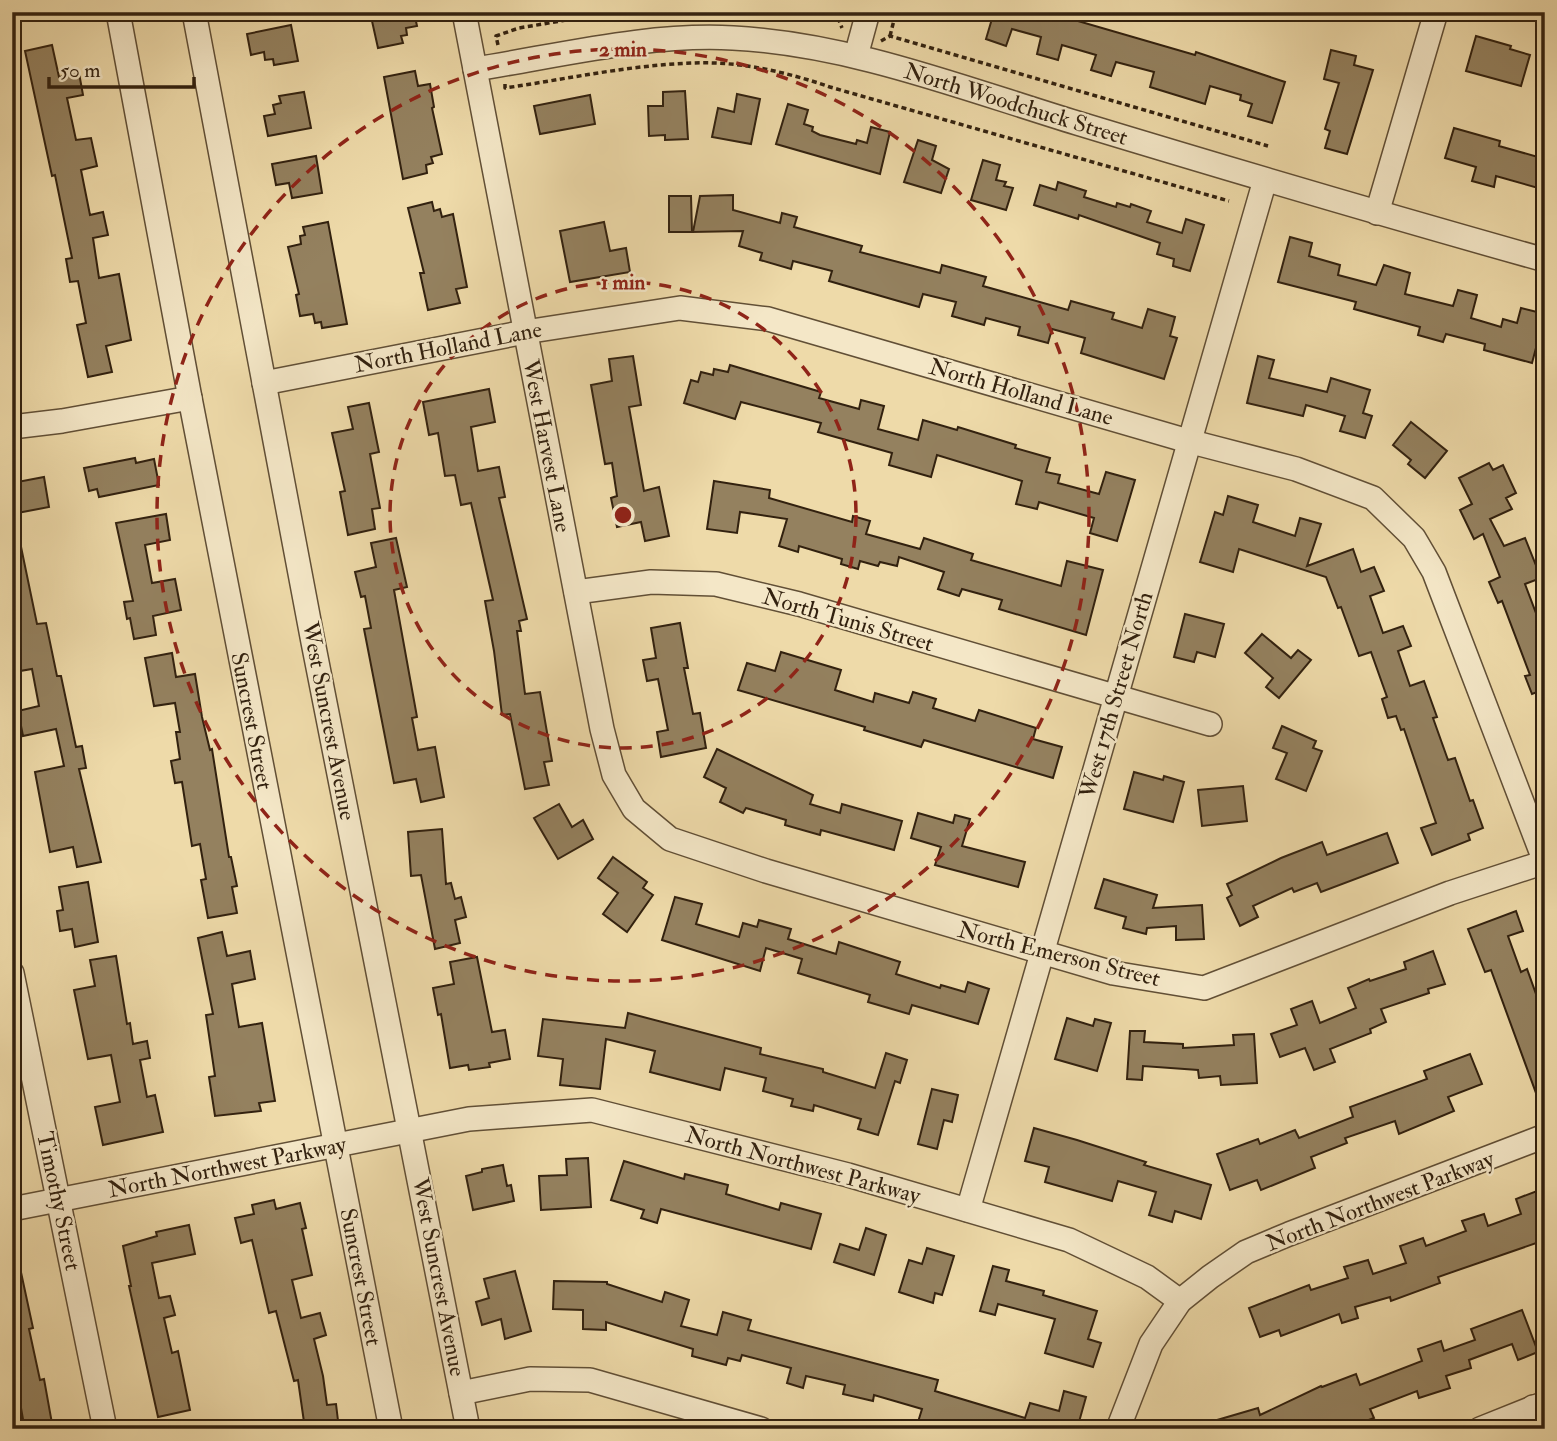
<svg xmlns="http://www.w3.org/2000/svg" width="1557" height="1441" viewBox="0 0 1557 1441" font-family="'IM FELL Double Pica',serif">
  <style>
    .building { fill: #94815f; stroke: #32210f; stroke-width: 2 }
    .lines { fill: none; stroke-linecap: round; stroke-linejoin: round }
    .minor-casing { stroke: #614f36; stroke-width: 26 }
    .path { stroke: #32210f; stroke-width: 3.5; stroke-dasharray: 5 3.5; stroke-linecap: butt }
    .minor { stroke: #f4e7c7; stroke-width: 23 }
    .ring { fill: none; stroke: #8f2418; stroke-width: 3.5; stroke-dasharray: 12 9 }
    .labels { text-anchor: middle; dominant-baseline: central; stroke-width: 5; stroke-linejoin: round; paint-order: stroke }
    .street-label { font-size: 23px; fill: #32210f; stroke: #f4e7c7 }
    .centre { fill: #8f2418; stroke: #f4e7c7; stroke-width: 3.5 }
    .ring-label { font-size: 21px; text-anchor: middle; font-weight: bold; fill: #8f2418; stroke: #f4e7c7; stroke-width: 5; stroke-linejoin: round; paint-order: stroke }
  </style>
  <rect width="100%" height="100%" fill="#eedaa9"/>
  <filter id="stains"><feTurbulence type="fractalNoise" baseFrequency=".00286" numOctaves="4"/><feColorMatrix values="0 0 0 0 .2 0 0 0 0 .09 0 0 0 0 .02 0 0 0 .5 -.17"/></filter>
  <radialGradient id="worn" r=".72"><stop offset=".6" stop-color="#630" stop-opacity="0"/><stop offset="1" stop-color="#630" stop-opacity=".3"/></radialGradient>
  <g class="building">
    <path d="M370,12H414L417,26L406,28L407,35L401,36L403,43L378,48Z"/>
    <path d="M994,12H1047L1195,55L1196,52L1285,82L1272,123L1248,116L1252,104L1240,100L1241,95L1210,86L1205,104L1150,87L1154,72L1116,62L1111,76L1091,70L1096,55L1062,45L1058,60L1037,54L1041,37L1012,29L1006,46L986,39Z"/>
    <path d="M291,25L298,61L274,65L273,59L265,60L264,52L251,55L247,34Z"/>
    <path d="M1476,36L1511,46L1510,49L1530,55L1521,86L1466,71Z"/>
    <path d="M52,45L59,77L79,73L83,95L67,98L76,140L91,138L97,166L81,170L90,215L103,212L108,235L93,238L99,278L119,274L131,340L106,346L112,372L88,377L77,325L86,323L78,281L70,282L66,259L72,258L55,175L52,176L25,51Z"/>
    <path d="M1331,50L1356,56L1354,65L1373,70L1347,154L1325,148L1330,131L1325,129L1339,83L1324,79Z"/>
    <path d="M415,71L418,86L430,84L434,107L432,108L442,154L431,157L433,163L426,165L427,173L403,179L384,77Z"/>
    <path d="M685,91L688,139L665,140V135L649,136L648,106H663V92Z"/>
    <path d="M304,92L311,128L268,136L264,116L275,114L273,105L281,103L279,96Z"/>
    <path d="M737,94L760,99L751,144L712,137L718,108L734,112Z"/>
    <path d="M590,95L595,124L540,134L534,106Z"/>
    <path d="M788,104L808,110L804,124L813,127L812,131L820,135L856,144L857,140L867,143L871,127L890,132L880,174L776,144Z"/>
    <path d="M1454,128L1500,141L1499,146L1545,159V190L1496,176L1494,187L1472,181L1476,167L1445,158Z"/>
    <path d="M918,140L936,146L932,160L949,169L941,193L904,182Z"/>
    <path d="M316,156L322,193L292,198L289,183L276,185L272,164Z"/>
    <path d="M983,160L1000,165L996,180L1006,182L1004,186L1013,188L1006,210L971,200Z"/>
    <path d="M1058,182L1086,191L1084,197L1116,207L1117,203L1130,207L1131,204L1151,211L1147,222L1182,233L1186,219L1204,225L1190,271L1173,266L1174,259L1157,254L1160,243L1079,215L1078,219L1034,205L1040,185L1056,190Z"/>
    <path d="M733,195V210L780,223L782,213L797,217L794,227L862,246L860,252L940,273L942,265L986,277L983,286L1068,310L1071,301L1114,313L1112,319L1142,328L1148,309L1175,317L1170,336L1177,338L1164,379L1081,353L1085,338L1052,329L1048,343L1018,335L1020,327L986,318L984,325L952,316L956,302L923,294L919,307L829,281L832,271L793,261L791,269L760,260L762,253L739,246L743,231L693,232L700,196Z"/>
    <path d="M669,196H691L692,232H669Z"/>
    <path d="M432,202L434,211L440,209L442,217L453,214L467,287L456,289L460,303L428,310L420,273H424L408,208Z"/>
    <path d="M328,222L347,324L322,328L321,322L315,323L313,314L300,316L296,295L299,294L288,247L301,244L300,236L305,235L303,227Z"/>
    <path d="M604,222L610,251L626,248L630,272L570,282L560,231Z"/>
    <path d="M1290,237L1312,243L1309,256L1340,265L1338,275L1376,285L1384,265L1410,273L1405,294L1453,306L1458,290L1477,295L1471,318L1501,327L1503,319L1517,323L1521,308L1545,314L1532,363L1484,350L1485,344L1446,334L1443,342L1418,335L1420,327L1354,309L1356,302L1278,282Z"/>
    <path d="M633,356L641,405L629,407L644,491L659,487L669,536L645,541L641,522L617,527L611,498L617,496L612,463L605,464L591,385L612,381L609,359Z"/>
    <path d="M1258,356L1274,360L1269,378L1327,392L1331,378L1370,390L1363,413L1372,416L1365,438L1340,431L1345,416L1306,405L1303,416L1247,403Z"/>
    <path d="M730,365L821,392L819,398L859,409L861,400L884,406L878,429L918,440L923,420L957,430L958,427L1016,445L1015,448L1050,458L1046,472L1060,475L1058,483L1099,494L1106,472L1135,480L1117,541L1090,533L1094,518L1039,502L1037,509L1016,504L1022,481L937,455L931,477L889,465L892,453L818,432L821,423L741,402L735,419L684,403L691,380L698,382L701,372L713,375L714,369L728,372Z"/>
    <path d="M489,389L495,422L471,427L478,471L499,467L505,497L499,498L527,619L519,621L521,631H517L525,694L540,692L552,761L544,762L549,785L525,789L510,714L502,715L494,651L485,601L493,600L471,503L461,505L455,475L445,476L438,433L429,435L423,402Z"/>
    <path d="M369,403L379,452L370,454L380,508L372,509L375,529L348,535L340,492L345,491L332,433L353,429L348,407Z"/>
    <path d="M1411,422L1447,451L1425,478L1408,464L1411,460L1393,445Z"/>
    <path d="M135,458L136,463L154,459L159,485L99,497L97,489L89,491L84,468Z"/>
    <path d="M1489,463L1493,470L1503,465L1516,493L1506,498L1512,509L1490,519L1504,546L1525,538L1541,578L1525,584L1545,637V710L1537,692L1532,694L1525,676L1530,675L1502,601L1498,603L1489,582L1500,577L1483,534L1474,539L1460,510L1472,504L1459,478Z"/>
    <path d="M44,477L49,507L12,514V483Z"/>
    <path d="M714,481L770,490L769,498L852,522L853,516L870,521L866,534L920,549L924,538L973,554L971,560L1061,586L1067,561L1103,570L1086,635L999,609L1002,600L962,589L959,596L938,589L944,572L899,557L897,566L880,562L878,566L860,561L858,569L841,564L842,559L799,546L798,552L779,546L787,519L740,512L737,533L707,529Z"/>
    <path d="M1228,496L1258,505L1253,522L1295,536L1300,518L1321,524L1307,566L1353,549L1361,572L1374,567L1384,591L1370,596L1383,633L1403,626L1411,646L1398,651L1410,686L1424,681L1437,717L1433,718L1448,760L1455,758L1470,801L1473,800L1483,828L1468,834L1470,840L1432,855L1421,828L1436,823L1404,729L1401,730L1396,716L1388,718L1382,699L1387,697L1371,652L1359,656L1341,607L1338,608L1326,577L1239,549L1233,572L1200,562L1215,512L1223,515Z"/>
    <path d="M166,514L170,540L145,545L152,583L175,579L181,610L153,616L156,635L134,639L130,618L127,619L124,602L133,601L116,523Z"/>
    <path d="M396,538L407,587L394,590L417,717L412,718L418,750L435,747L444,797L421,802L416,779L394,783L364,629L371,628L365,596L361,597L355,572L376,567L371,543Z"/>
    <path d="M20,542L37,624L46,623L57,676H61L76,747L82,746L86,768L79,769L101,862L77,867L73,847L50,852L35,772L64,766L56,729L23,736L18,711L39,706L32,669L14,672L12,662V543Z"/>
    <path d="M1185,614L1224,624L1215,657L1197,652L1194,662L1174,657Z"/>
    <path d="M680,623L688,668H684L693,714L700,713L706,748L661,757L657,732L668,730L658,679L647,681L643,660L656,658L651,628Z"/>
    <path d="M1262,634L1291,658L1298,650L1311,660L1279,698L1266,687L1273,678L1245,653Z"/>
    <path d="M781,652L841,670L835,690L873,702L875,693L909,703L913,692L936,699L933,708L975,721L979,710L1036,728L1033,739L1062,747L1053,778L924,740L921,747L864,730L865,727L738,690L747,663L775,671Z"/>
    <path d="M172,653L176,677L195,674L202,717L210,750L212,749L229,857H231L237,886L232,887L237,913L208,918L201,880L206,879L200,844L192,846L182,782L175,783L171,761L180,759L176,732H180L175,703L154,706L145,658Z"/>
    <path d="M1282,726L1316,741L1313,748L1322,751L1306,791L1276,779L1287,753L1273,748Z"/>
    <path d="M717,749L813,795L810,804L840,813L842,804L902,821L894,850L821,830L820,835L785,825L786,820L746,808L743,813L720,802L726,788L704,777Z"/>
    <path d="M1134,772L1163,780L1164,776L1184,782L1173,822L1124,809Z"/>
    <path d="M1243,786L1247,821L1202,826L1198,790Z"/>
    <path d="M559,804L572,827L583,820L593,839L558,859L534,818Z"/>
    <path d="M918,813L953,823L955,815L970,819L962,846L1025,862L1018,887L935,865L941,847L911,838Z"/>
    <path d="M442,829L446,884L451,883L455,899L461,897L466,917L455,920L460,943L435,949L421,875L411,876L408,832Z"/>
    <path d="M1387,833L1398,863L1321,892L1317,883L1294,892L1292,888L1253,906L1258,917L1240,926L1227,898L1232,895L1227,884L1281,858L1322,842L1327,855Z"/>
    <path d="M613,857L647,882L643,888L653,895L627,932L603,914L618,893L598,878Z"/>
    <path d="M1104,879L1157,895L1153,908L1202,905L1204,939L1176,940V926L1147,928L1146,934L1123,928L1126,917L1095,908Z"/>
    <path d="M88,882L98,942L75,947L72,929L60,931L57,911L63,910L59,887Z"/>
    <path d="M675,897L702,904L696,924L739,937L743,923L757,927L759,920L791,929L788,939L836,954L839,942L900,962L896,974L940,988L941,985L965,992L968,982L989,989L978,1024L912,1005L909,1014L868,1002L870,995L798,973L802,959L766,948L760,971L662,940Z"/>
    <path d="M1516,911L1523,931L1508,936L1521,972L1527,969L1540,1005L1545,1004L1544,1115L1491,970L1485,972L1468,929Z"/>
    <path d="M222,932L227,956L250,951L255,979L232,984L239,1027L262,1023L275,1101L259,1103L261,1111L215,1116L209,1077L215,1076L206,1015L213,1014L198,938Z"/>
    <path d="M1433,951L1445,984L1428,989L1429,993L1381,1009L1386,1022L1370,1029L1371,1033L1330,1049L1335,1062L1314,1070L1305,1048L1280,1057L1271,1034L1297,1025L1291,1009L1312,1001L1320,1023L1356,1008L1348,988L1369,979L1370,981L1406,969L1404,962Z"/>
    <path d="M116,956L127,1024L130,1023L133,1044L147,1041L150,1058L140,1060L147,1097L155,1095L163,1132L103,1145L95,1107L120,1102L111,1055L88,1059L74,990L95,986L90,960Z"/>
    <path d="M477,957L492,1032L505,1030L510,1059L489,1063L490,1067L469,1070L468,1065L450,1068L441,1014L438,1015L433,988L454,984L450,962Z"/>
    <path d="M628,1013L761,1048L760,1054L823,1069V1072L875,1088L886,1053L907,1060L900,1083L895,1081L878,1135L858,1129L861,1119L814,1105L813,1111L791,1106L793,1099L763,1091L766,1078L725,1068L720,1090L650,1072L655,1051L606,1039L600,1089L560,1085L563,1059L538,1056L543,1019L625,1028Z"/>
    <path d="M1067,1018L1093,1026L1095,1019L1111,1023L1097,1071L1055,1059Z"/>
    <path d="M1130,1031H1145L1144,1042L1183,1044V1048L1234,1045L1233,1035L1254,1034L1257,1083L1221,1085L1220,1076L1199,1078L1198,1070L1143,1066L1142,1080L1127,1079Z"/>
    <path d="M1470,1054L1482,1084L1448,1097L1454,1111L1399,1134L1395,1121L1345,1138L1347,1143L1311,1157L1315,1168L1261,1190L1257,1180L1230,1190L1217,1154L1258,1139L1260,1144L1295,1130L1299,1138L1353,1117L1350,1107L1427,1079L1424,1071Z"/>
    <path d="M932,1089L958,1095L952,1122L944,1120L937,1149L918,1144Z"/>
    <path d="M1034,1128L1077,1140L1146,1162L1144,1165L1211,1185L1201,1219L1175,1211L1172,1222L1149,1215L1156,1192L1118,1181L1112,1201L1045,1182L1049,1167L1025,1161Z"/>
    <path d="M588,1158L591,1207L541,1210L539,1176L567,1175L566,1159Z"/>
    <path d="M624,1161L684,1179L685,1174L728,1185L726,1194L779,1210L781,1203L821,1214L811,1249L661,1209L657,1223L641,1218L644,1210L611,1200Z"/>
    <path d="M503,1165L507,1186L511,1185L514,1201L473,1210L466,1176L482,1172V1169Z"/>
    <path d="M1537,1191L1545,1212V1240L1438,1277L1440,1283L1391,1301L1390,1297L1355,1307L1358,1318L1342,1323L1339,1314L1281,1336L1279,1330L1260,1337L1249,1308L1309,1285L1311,1290L1348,1278L1344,1267L1368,1260L1373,1274L1406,1263L1400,1246L1423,1238L1426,1246L1466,1231L1462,1221L1484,1214L1488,1226L1521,1214L1516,1199Z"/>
    <path d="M274,1200L276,1209L300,1203L306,1228L302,1229L312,1275L292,1280L301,1318L320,1313L326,1335L314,1339L323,1376L327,1405L336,1404L339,1429H305L298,1380L294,1381L276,1311L269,1313L252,1240L241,1243L235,1218L254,1214L252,1205Z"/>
    <path d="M189,1225L195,1254L152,1263L159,1298L170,1296L175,1315L164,1318L172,1353L178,1351L190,1410L158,1417L129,1286H131L123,1246L157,1236L156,1232Z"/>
    <path d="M866,1228L886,1235L874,1275L834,1262L840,1244L859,1250Z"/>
    <path d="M927,1248L954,1256L942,1295L935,1293L933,1303L899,1292L909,1260L922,1264Z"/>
    <path d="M12,1263H19L33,1328L29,1329L40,1380L44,1379L53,1429H30L29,1424L24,1425L15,1374H12Z"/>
    <path d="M993,1266L1009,1270L1006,1281L1044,1291L1043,1295L1097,1311L1088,1339L1101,1343L1093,1367L1045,1353L1055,1319L998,1304L995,1315L980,1311Z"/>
    <path d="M515,1271L531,1331L505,1339L501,1319L482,1325L476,1302L489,1298L484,1279Z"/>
    <path d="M554,1281L607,1282V1284L662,1302L665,1292L689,1300L681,1326L717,1335L723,1312L751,1320L748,1330L938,1380L935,1391L1025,1418L1030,1403L1059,1411L1064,1391L1086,1397L1077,1429H943L918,1422L922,1409L874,1395L873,1401L843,1394L845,1385L806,1376L803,1388L787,1383L791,1368L742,1355L740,1361L728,1358L726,1365L692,1356L693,1349L606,1322V1330L583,1329V1310L553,1309Z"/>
    <path d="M1522,1310L1538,1352L1518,1360L1512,1344L1469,1360L1471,1368L1446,1376L1450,1388L1419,1398L1417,1391L1370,1409L1374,1418L1345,1429H1201L1200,1425L1258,1408L1260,1415L1321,1386L1322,1387L1356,1374L1360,1385L1422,1361L1418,1349L1441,1341L1444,1351L1475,1340L1471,1329Z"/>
  </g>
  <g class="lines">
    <g class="minor-casing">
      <g id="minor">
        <path d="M118,12L190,398L391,1429"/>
        <path d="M194,12L313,642L468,1429"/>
        <path d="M464,12L602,729L614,775L634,809L670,839L766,871L1113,973L1204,988L1450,893L1545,862"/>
        <path d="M856,56L868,12"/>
        <path d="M475,69C558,56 650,33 733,38C851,44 965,89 1077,123C1232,170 1388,216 1545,260"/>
        <path d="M1377,213L1436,12"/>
        <path d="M264,383L525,332L680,308L768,319L1188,441L1296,469L1373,498L1414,538L1434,572L1545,862"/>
        <path d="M12,427L62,421L190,398"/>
        <path d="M576,592L651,582L716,584L799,604L1210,724"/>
        <path d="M12,973L105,1429"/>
        <path d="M12,1209L469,1119L592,1110L848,1175L1069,1240L1147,1277L1180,1301"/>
        <path d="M968,1210L1265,180"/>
        <path d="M461,1393L530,1379L590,1380L761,1429"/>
        <path d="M1533,1407L1542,1429"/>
        <path d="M1118,1429L1151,1344L1180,1301L1210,1277L1246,1252L1289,1234L1545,1136"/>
        <path d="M1480,1429L1545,1403"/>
      </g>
    </g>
    <g class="path">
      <path d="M813,12L838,18L842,28"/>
      <path d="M890,36L896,12"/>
      <path d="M881,41L890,36L1268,146"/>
      <path d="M498,45L496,36L519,28L614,12"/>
      <path d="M505,84V88C567,79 630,65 693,63C739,61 787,72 830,87L1229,201"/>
    </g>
    <use href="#minor" class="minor"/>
  </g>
  <g class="ring">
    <circle cx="623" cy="515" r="233"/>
    <circle cx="623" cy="515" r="466"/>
  </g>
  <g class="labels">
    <g class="street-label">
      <text transform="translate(1016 104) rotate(17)">North Woodchuck Street</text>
      <text transform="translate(448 347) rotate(-11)">North Holland Lane</text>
      <text transform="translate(1021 392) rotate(16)">North Holland Lane</text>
      <text transform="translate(547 446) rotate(79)">West Harvest Lane</text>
      <text transform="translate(848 620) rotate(16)">North Tunis Street</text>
      <text transform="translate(1116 695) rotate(-74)">West 17th Street North</text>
      <text transform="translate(252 721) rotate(79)">Suncrest Street</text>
      <text transform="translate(329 721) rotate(79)">West Suncrest Avenue</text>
      <text transform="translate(1059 954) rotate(14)">North Emerson Street</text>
      <text transform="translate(803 1165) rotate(15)">North Northwest Parkway</text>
      <text transform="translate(227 1167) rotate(-11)">North Northwest Parkway</text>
      <text transform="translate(59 1201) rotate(78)">Timothy Street</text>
      <text transform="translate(1380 1201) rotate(-21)">North Northwest Parkway</text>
      <text transform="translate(361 1277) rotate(79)">Suncrest Street</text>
      <text transform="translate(439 1277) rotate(79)">West Suncrest Avenue</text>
    </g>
  </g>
  <circle cx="623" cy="515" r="10" class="centre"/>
  <g class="ring-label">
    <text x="623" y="56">2 min</text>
    <text x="623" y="289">1 min</text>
  </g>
  <rect width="1557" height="1441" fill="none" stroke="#eedaa9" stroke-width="42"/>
  <rect x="14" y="14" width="1529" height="1413" fill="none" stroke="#32210f" stroke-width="3.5"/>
  <rect x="21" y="21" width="1515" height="1399" fill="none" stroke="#32210f" stroke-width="2"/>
  <path d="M49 77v10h145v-10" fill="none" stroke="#32210f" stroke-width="3.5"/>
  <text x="60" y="77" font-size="21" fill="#32210f" stroke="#f4e7c7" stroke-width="5" paint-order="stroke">50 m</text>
  <rect width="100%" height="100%" filter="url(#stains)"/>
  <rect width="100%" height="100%" fill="url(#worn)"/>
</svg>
